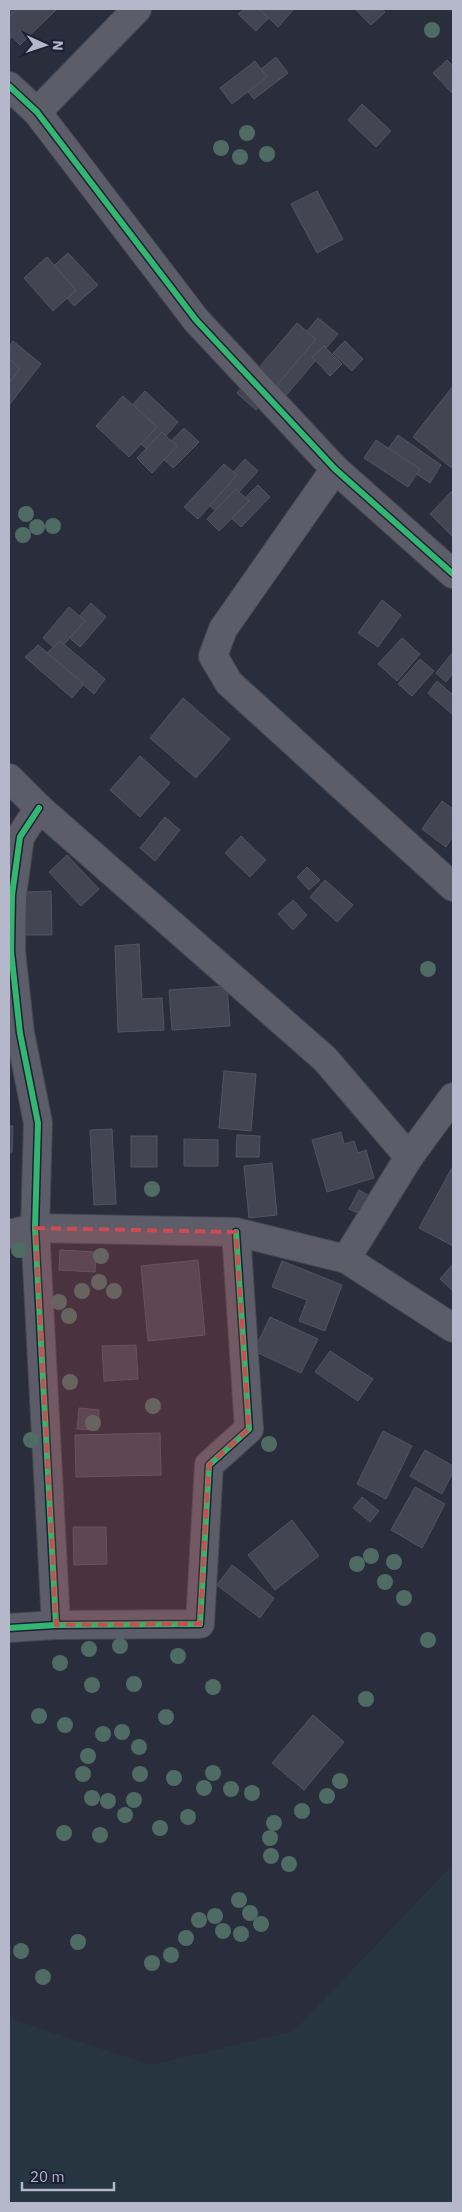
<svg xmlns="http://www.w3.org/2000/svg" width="462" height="2212" viewBox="0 0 462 2212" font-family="'IBM Plex Sans',sans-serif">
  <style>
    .green { fill: #273541 }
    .building { fill: #434652; stroke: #525462 }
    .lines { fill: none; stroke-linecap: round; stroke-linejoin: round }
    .minor-casing { stroke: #454751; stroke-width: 30 }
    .minor { stroke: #5c5d68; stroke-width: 28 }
    .cycleway-casing { stroke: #1d2036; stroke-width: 9 }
    .cycleway { stroke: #33b770; stroke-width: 6 }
    .tree { fill: #4e6b64 }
    .marked { fill: #ce4c51; fill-opacity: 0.2; stroke: #ce4c51; stroke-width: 4; stroke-dasharray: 10 6; stroke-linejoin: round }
  </style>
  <rect width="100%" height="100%" fill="#2a2d3b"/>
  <path class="green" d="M453,1864V2203H9V2018L151,2065L294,2031Z"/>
  <g class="building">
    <path d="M9,9L38,10L9,40Z"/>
    <path d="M17,9H57L20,45L9,33V17Z"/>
    <path d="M244,9H277L256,31L238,14Z"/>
    <path d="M262,9H294L278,27L260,10Z"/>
    <path d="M355,9H381L385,12L371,25Z"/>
    <path d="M276,57L288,73L254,99L242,84Z"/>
    <path d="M447,60L453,66V94L433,73Z"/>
    <path d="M255,61L267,77L232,104L220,88Z"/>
    <path d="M362,104L391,131L376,147L348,120Z"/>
    <path d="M317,191L343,239L317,253L291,204Z"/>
    <path d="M68,253L98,285L74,306L46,273Z"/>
    <path d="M47,257L76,290L53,311L24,278Z"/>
    <path d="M318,318L338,334L278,405L259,388Z"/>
    <path d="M297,323L316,339L256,410L237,393Z"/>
    <path d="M13,341L41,364L9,405V347Z"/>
    <path d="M345,341L363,359L352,371L333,353Z"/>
    <path d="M324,346L342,364L330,376L312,357Z"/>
    <path d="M9,359L20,369L9,383Z"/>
    <path d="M453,386V469L413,437Z"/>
    <path d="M145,391L178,422L151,453L117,422Z"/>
    <path d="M123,396L157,427L129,457L96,426Z"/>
    <path d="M184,428L199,442L173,468L158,454Z"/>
    <path d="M162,432L177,446L152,473L137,458Z"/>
    <path d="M398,435L441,465L430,483L385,453Z"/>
    <path d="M376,440L420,469L408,487L364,458Z"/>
    <path d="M245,459L258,471L219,514L206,502Z"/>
    <path d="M224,464L237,475L198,519L184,507Z"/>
    <path d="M258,485L270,497L241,527L228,515Z"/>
    <path d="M236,489L249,501L219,531L207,519Z"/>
    <path d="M453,490V537L430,514Z"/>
    <path d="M382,600L401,615L378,647L358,633Z"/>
    <path d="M91,603L106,617L80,647L64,633Z"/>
    <path d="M69,607L85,621L58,651L43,638Z"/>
    <path d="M402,638L420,654L397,681L378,664Z"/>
    <path d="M60,641L105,679L94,694L47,653Z"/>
    <path d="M38,645L84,684L72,698L25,657Z"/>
    <path d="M453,652V673L446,682L436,673Z"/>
    <path d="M420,659L434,671L412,696L398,684Z"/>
    <path d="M437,681L453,695V715L428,693Z"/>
    <path d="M183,698L230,739L196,778L150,738Z"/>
    <path d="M140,756L170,783L140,817L110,790Z"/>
    <path d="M442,801L453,809V836L446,847L422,829Z"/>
    <path d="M165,817L180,830L155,861L140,848Z"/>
    <path d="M241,836L266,860L250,877L225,853Z"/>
    <path d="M67,855L99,889L81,906L49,872Z"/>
    <path d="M307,867L320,880L309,890L297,877Z"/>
    <path d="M325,880L353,905L337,922L310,897Z"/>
    <path d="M51,891L52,935H26L25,892Z"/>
    <path d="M293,900L307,915L293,930L278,914Z"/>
    <path d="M139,944L142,999L162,998L164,1030L118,1032L115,946Z"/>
    <path d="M227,986L230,1026L172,1030L169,990Z"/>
    <path d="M224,1071L256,1074L251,1131L219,1128Z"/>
    <path d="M9,1126H13L12,1152H9Z"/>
    <path d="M112,1129L116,1204L94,1205L90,1130Z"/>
    <path d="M341,1132L344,1144L354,1141L358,1153L366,1150L374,1178L327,1192L312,1140Z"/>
    <path d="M237,1135L260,1136L259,1157H236Z"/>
    <rect x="131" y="1136" width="26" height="31"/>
    <path d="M184,1139L218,1140V1166H184Z"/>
    <path d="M272,1163L277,1215L249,1218L244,1166Z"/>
    <path d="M453,1166V1246L419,1228Z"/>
    <path d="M359,1190L371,1197L362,1215L349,1209Z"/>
    <path d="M60,1250L96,1252L95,1272L59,1270Z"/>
    <path d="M198,1260L205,1335L148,1341L141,1266Z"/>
    <path d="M282,1261L342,1285L325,1331L299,1321L307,1300L272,1287Z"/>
    <path d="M453,1264V1291L440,1279Z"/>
    <path d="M270,1317L318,1339L301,1373L254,1351Z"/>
    <path d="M136,1345L138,1379L104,1381L102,1346Z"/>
    <path d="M330,1351L373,1379L358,1401L315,1372Z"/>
    <path d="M79,1408L99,1410L98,1430L77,1429Z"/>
    <path d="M383,1431L412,1446L386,1499L357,1484Z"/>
    <path d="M160,1433L161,1475L76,1477L75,1435Z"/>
    <path d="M425,1450L453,1466V1472L442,1494L410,1476Z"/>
    <path d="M415,1487L445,1504L422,1548L391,1530Z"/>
    <path d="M362,1497L379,1511L370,1522L353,1508Z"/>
    <path d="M292,1520L319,1556L275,1590L248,1555Z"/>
    <path d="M73,1527H106L107,1564L74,1565Z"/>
    <path d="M232,1565L274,1598L260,1618L217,1585Z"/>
    <path d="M313,1715L344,1742L304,1790L272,1763Z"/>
  </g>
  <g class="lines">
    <g class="minor-casing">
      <g id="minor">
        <path d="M9,86L37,112L196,320L335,469L453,574"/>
        <path d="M37,112L137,9"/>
        <path d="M335,469L223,629L213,656L229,683L453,887"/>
        <path d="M9,778L39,808L325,1059L409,1157"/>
        <path d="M39,808L20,837L12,895L11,951L20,1033L38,1123L35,1228L56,1625"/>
        <path d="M9,1234L35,1228L236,1232L346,1259L453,1328"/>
        <path d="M346,1259L409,1157L453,1097"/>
        <path d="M9,1628L56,1625L200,1624L209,1465L249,1429L236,1232"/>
      </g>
    </g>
    <use href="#minor" class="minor"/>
    <g class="cycleway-casing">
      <g id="cycleway">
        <path d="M9,86L37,112L196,320L335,469L453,574"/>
        <path d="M39,808L20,837L12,895L11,951L20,1033L38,1123L35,1228L56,1625"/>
        <path d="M9,1628L56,1625L200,1624L209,1465L249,1429L236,1232"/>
      </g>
    </g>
    <use href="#cycleway" class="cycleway"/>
  </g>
  <g class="tree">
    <circle cx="432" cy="30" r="8"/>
    <circle cx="247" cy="133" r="8"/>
    <circle cx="221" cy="148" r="8"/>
    <circle cx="267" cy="154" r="8"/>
    <circle cx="240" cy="157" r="8"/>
    <circle cx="26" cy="514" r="8"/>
    <circle cx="53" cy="526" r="8"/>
    <circle cx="37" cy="527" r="8"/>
    <circle cx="23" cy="535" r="8"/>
    <circle cx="428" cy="969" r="8"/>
    <circle cx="152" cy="1189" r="8"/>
    <circle cx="19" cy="1250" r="8"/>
    <circle cx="101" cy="1256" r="8"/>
    <circle cx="99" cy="1282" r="8"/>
    <circle cx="82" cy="1291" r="8"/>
    <circle cx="114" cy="1291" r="8"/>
    <circle cx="59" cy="1302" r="8"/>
    <circle cx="69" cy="1316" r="8"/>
    <circle cx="70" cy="1382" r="8"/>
    <circle cx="153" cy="1406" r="8"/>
    <circle cx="93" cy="1423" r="8"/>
    <circle cx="31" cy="1440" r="8"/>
    <circle cx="269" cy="1444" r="8"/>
    <circle cx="371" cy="1556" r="8"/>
    <circle cx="394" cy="1562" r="8"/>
    <circle cx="357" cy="1564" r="8"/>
    <circle cx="385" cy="1582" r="8"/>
    <circle cx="404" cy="1598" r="8"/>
    <circle cx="428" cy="1640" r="8"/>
    <circle cx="120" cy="1646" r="8"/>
    <circle cx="89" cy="1649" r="8"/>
    <circle cx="178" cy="1656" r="8"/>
    <circle cx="60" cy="1663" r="8"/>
    <circle cx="134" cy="1684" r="8"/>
    <circle cx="92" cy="1685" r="8"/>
    <circle cx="213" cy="1687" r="8"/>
    <circle cx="366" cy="1699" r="8"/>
    <circle cx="39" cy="1716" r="8"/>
    <circle cx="166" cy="1717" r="8"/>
    <circle cx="65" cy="1725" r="8"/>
    <circle cx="122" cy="1732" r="8"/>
    <circle cx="103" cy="1734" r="8"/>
    <circle cx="139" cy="1747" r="8"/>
    <circle cx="88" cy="1756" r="8"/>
    <circle cx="213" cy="1773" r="8"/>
    <circle cx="83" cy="1774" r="8"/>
    <circle cx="140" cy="1774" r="8"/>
    <circle cx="174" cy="1778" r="8"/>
    <circle cx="340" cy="1781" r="8"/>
    <circle cx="204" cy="1788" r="8"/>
    <circle cx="231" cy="1789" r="8"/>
    <circle cx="252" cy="1793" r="8"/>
    <circle cx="327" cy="1796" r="8"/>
    <circle cx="92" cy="1798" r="8"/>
    <circle cx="134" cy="1800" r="8"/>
    <circle cx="108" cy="1801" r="8"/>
    <circle cx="302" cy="1811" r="8"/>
    <circle cx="125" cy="1815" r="8"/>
    <circle cx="188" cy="1817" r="8"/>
    <circle cx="274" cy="1823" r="8"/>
    <circle cx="160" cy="1828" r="8"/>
    <circle cx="64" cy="1833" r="8"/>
    <circle cx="100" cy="1835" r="8"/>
    <circle cx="270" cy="1838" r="8"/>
    <circle cx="271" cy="1856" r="8"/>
    <circle cx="289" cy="1864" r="8"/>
    <circle cx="239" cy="1900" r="8"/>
    <circle cx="250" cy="1913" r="8"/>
    <circle cx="215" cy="1916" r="8"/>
    <circle cx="199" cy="1920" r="8"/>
    <circle cx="261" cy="1924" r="8"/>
    <circle cx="223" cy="1931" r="8"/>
    <circle cx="241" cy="1934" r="8"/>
    <circle cx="186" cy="1938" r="8"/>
    <circle cx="78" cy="1942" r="8"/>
    <circle cx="21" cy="1951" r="8"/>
    <circle cx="171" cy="1955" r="8"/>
    <circle cx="152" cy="1963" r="8"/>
    <circle cx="43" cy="1977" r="8"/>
  </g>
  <path class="marked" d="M35,1228L236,1232L249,1429L209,1465L200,1624L56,1625Z"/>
  <rect width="462" height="2212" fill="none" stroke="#b5b7cb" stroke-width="20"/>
  <g transform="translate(45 45) rotate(93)" stroke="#1d2036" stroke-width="4" paint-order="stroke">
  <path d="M0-4L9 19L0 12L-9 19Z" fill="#b5b7cb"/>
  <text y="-8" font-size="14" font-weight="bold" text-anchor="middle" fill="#b5b7cb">N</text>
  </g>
  <path d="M22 2182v8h92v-8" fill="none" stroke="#b5b7cb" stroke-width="2.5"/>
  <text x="30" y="2182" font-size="15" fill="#b5b7cb" stroke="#1d2036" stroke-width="4" paint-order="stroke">20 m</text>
</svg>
